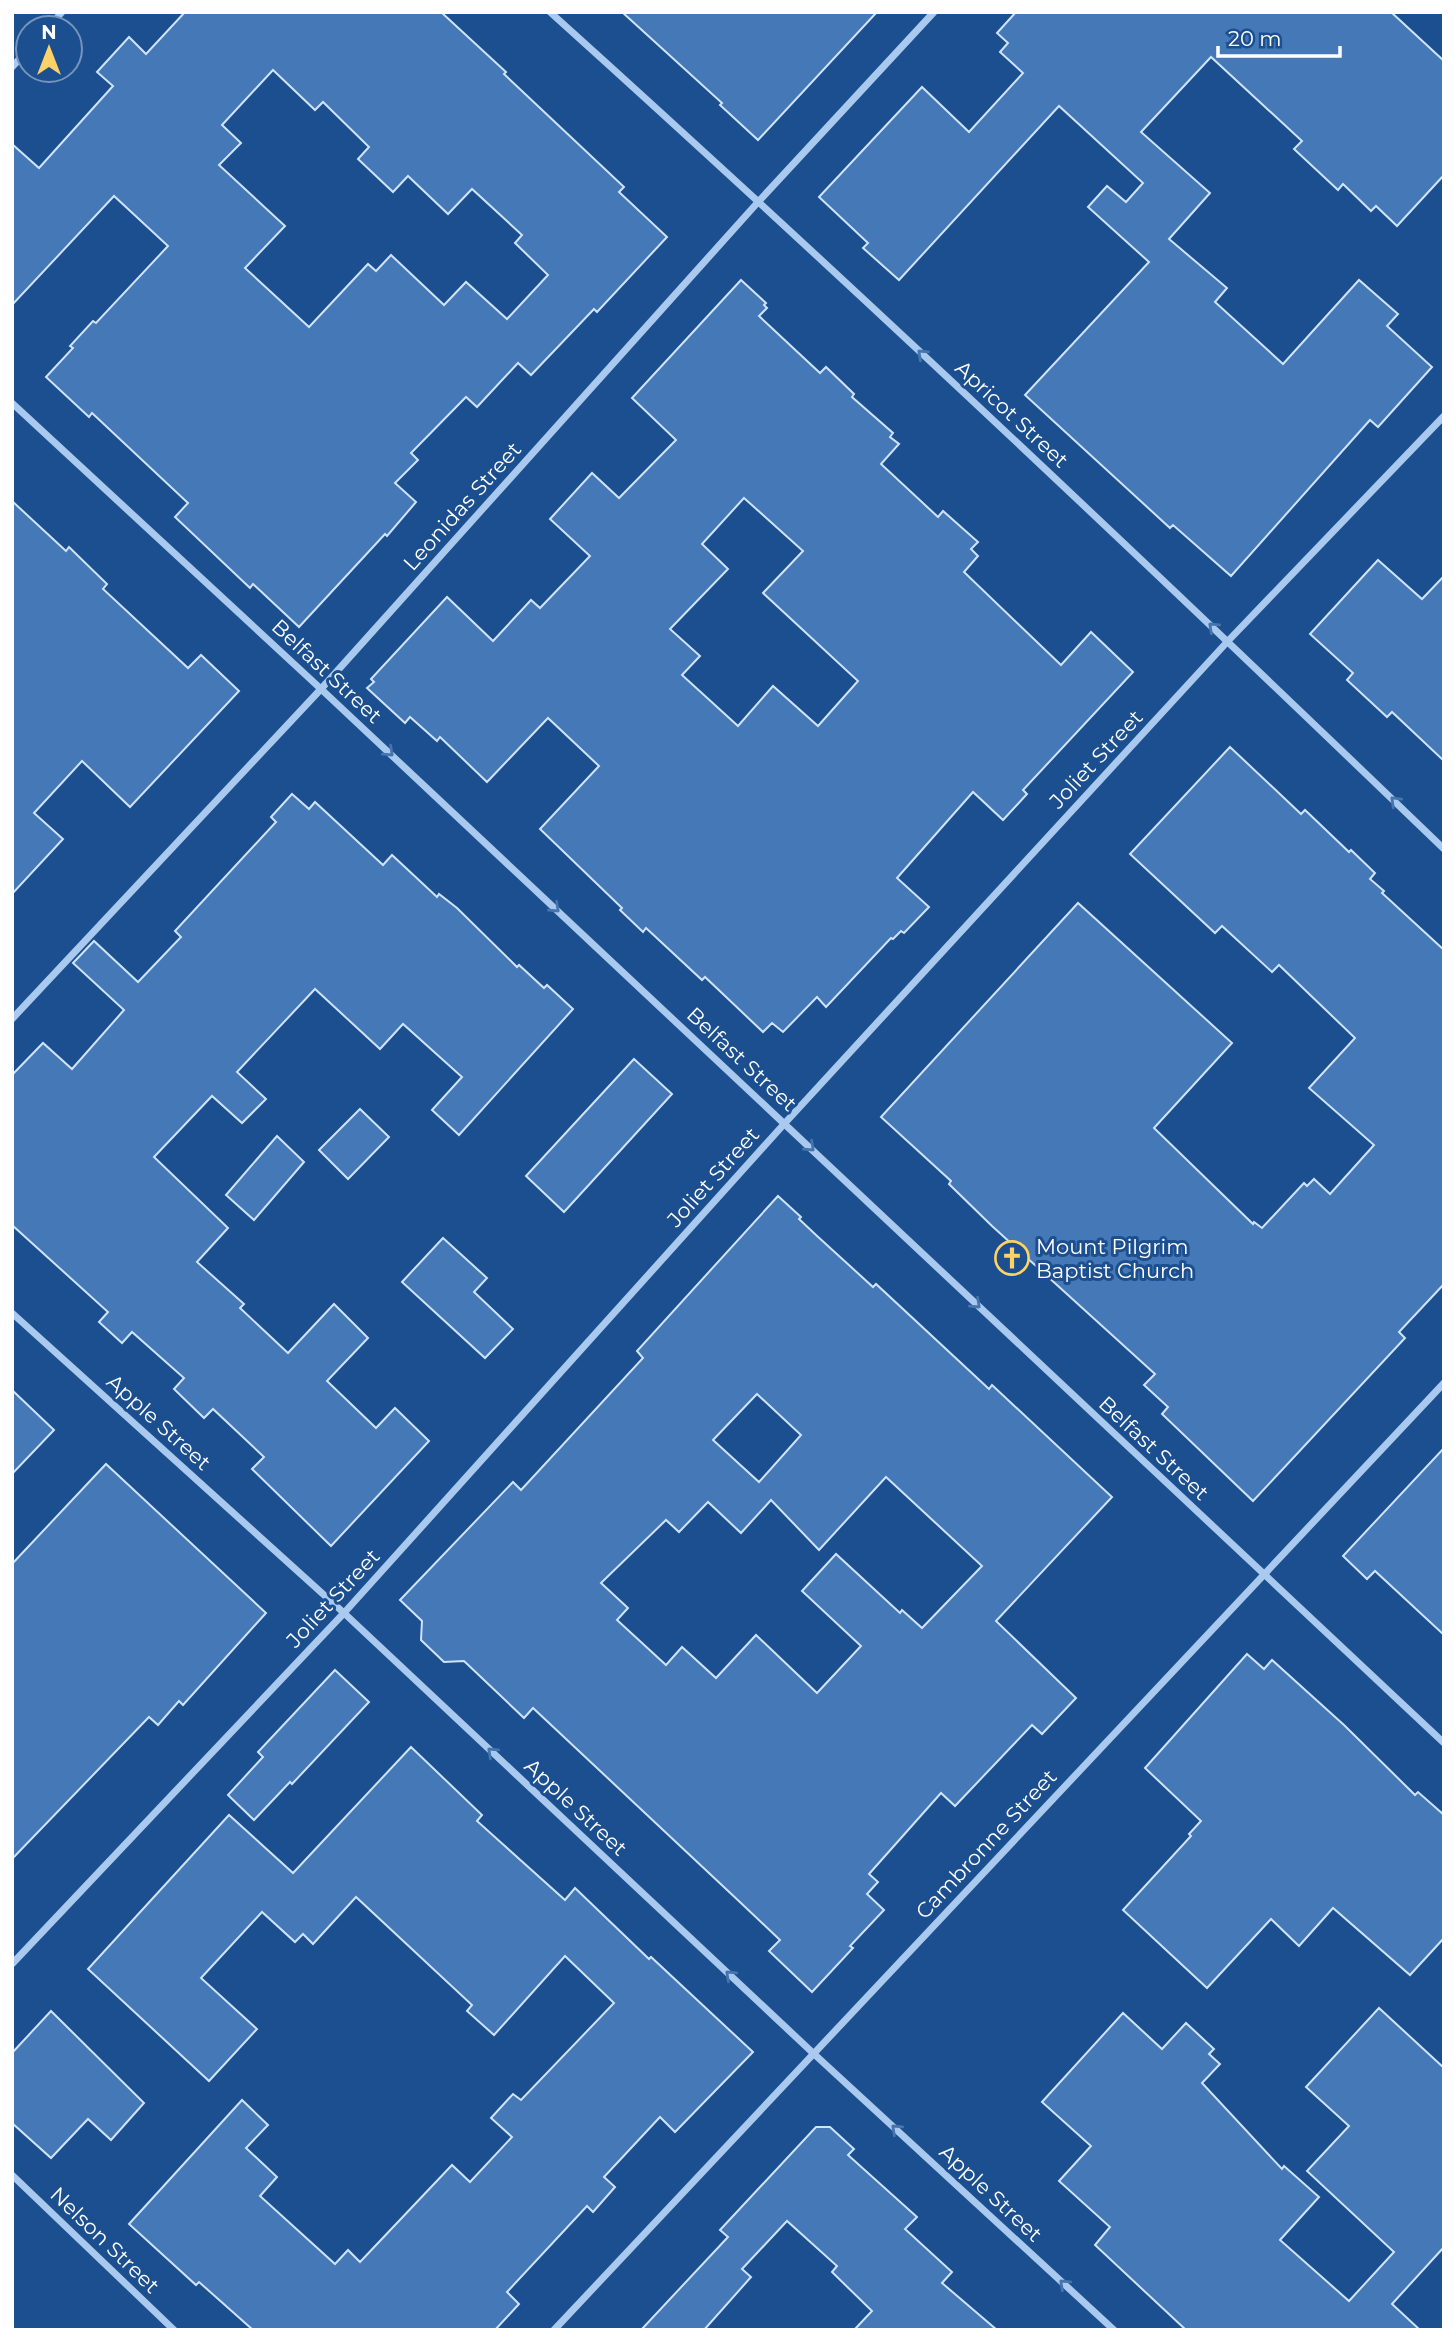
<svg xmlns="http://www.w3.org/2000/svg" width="1456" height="2342" viewBox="0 0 1456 2342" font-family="Montserrat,sans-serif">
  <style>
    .building { fill: #4478b7; stroke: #cfe3fa; stroke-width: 2; fill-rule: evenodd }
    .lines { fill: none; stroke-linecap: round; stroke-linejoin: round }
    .street { stroke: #a9c9ee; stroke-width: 7 }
    .oneway { stroke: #4674ac }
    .labels { text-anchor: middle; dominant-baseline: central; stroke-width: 6; stroke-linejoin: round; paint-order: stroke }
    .street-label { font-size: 21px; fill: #fff; stroke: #1b4f8f }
    .poi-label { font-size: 21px; fill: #fff; stroke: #1b4f8f; text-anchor: start }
  </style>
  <rect width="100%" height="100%" fill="#1b4f8f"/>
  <g class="building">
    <path d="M185,12H441L506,72L504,74L624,187L619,192L667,237L597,312L594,309L531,375L518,363L477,407L466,397L411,453L418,460L395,483L416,502L387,536L385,534L299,627L253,584L250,588L175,517L188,503L92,413L89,417L46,377L73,348L70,346L93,321L96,323L168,246L114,196L12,305V144L39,168L113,86L97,72L129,37L146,54ZM273,70L315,110L323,102L369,147L358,159L393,192L408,176L448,214L472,189L522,235L515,243L548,275L507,319L466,282L444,305L391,255L376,271L368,264L309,327L245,268L285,226L219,165L241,143L222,125Z"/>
    <path d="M622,12H877L758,140L720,105L722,103Z"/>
    <path d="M1016,12H1391L1444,61V175L1397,226L1376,206L1371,211L1343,184L1338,190L1294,149L1302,141L1211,57L1141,132L1210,193L1169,239L1227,288L1215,302L1283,364L1359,280L1398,314L1387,326L1432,367L1378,427L1370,420L1231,576L1173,525L1170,528L1025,395L1149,262L1088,207L1107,186L1126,202L1143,183L1059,106L899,280L863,248L868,243L819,197L922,87L969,132L1023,73L1000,52L1008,43L997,33Z"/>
    <path d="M741,280L766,303L764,305L767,308L759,316L820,373L826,367L854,394L852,397L893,433L890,437L899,444L881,464L938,517L943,511L978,542L971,549L978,556L964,572L1061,665L1091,632L1133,672L1023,790L1027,794L1003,820L973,792L897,878L929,907L904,933L901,931L893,939L891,938L826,1007L817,997L783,1032L772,1023L763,1032L705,977L702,980L646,928L643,932L620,910L622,908L540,829L599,766L548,718L487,782L440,737L437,741L410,717L405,723L367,688L374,682L371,679L447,597L493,641L531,600L540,608L590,556L550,519L592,473L619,498L676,440L632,398ZM744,498L803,551L763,593L858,681L818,726L773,686L738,726L682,675L700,656L670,629L728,569L702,544Z"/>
    <path d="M12,501L66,551L69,547L107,584L103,589L188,668L201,655L239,691L130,807L82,761L34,813L63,839L12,894Z"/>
    <path d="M1378,560L1422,599L1444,576V761L1392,712L1387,717L1347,680L1353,673L1310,634Z"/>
    <path d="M1230,747L1301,814L1305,810L1349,852L1351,850L1375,873L1370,879L1384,891L1382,893L1444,950V1284L1399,1332L1405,1338L1253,1501L1162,1414L1168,1407L1144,1385L1155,1374L992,1226L949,1184L951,1181L881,1117L1078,903L1232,1043L1154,1128L1253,1224L1254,1222L1262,1228L1304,1183L1307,1186L1314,1179L1330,1194L1374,1145L1309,1088L1355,1038L1279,965L1272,972L1222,926L1215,933L1130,854Z"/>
    <path d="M292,794L309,809L315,802L383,865L392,855L437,897L439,894L457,908L517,967L519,965L544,988L547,985L573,1009L459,1135L432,1110L462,1077L403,1024L380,1049L315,989L237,1072L266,1099L242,1123L212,1096L154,1157L228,1228L197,1262L244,1304L240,1308L288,1353L334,1304L368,1338L327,1381L376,1428L395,1408L429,1441L331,1546L252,1469L264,1457L213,1409L204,1418L174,1389L184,1378L132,1332L122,1343L99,1322L108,1312L12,1225V1075L43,1043L72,1069L124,1010L73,963L94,941L138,982L181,937L175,931L276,822L271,817Z"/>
    <path d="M634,1059L672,1094L564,1212L526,1176Z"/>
    <path d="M360,1109L389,1137L348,1179L319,1150Z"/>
    <path d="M277,1136L304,1162L254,1220L226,1195Z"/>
    <path d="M778,1196L801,1217L799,1219L816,1235L873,1287L876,1284L989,1389L992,1385L1112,1497L996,1621L1076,1698L1042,1734L1032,1725L955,1806L941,1793L869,1874L878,1882L867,1894L884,1910L850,1946L853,1948L812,1992L769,1951L780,1940L742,1904L533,1708L524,1718L464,1661L444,1662L421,1640L422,1621L400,1600L513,1482L521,1490L643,1358L637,1351ZM757,1394L801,1435L759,1482L713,1440ZM886,1477L982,1566L922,1628L902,1610L900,1613L836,1554L802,1591L861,1646L817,1693L756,1635L716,1678L682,1647L666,1665L617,1620L628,1608L601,1583L666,1520L679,1532L708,1502L741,1533L771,1500L819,1550Z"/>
    <path d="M443,1238L487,1278L474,1292L513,1329L485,1358L402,1282Z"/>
    <path d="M12,1390L54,1430L12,1474Z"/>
    <path d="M1444,1448V1635L1375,1571L1367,1579L1343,1556Z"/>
    <path d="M106,1464L266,1613L183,1705L179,1701L158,1725L149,1717L12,1859V1564Z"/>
    <path d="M1247,1654L1264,1669L1272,1660L1344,1725L1415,1795L1418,1792L1444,1815V1938L1410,1975L1333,1908L1299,1946L1271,1919L1207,1988L1123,1910L1191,1836L1189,1834L1201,1821L1145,1768Z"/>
    <path d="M335,1670L369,1702L292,1784L290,1782L254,1820L228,1795L263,1757L258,1752Z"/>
    <path d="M411,1747L482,1815L477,1821L565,1900L575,1888L649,1959L651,1957L753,2052L675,2132L660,2117L604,2177L615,2187L593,2212L587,2206L507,2292L519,2304L495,2330H253L199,2282L196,2285L129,2224L242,2100L268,2125L246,2148L277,2177L260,2196L335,2264L348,2250L360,2262L452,2165L470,2182L512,2137L491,2118L513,2094L521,2100L614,2003L565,1956L494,2035L467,2011L472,2005L356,1897L313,1944L303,1934L295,1942L262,1912L201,1978L257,2029L209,2081L88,1969L229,1815L293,1873Z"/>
    <path d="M1379,2008L1444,2068V2247L1392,2304L1420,2330H1186L1095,2245L1110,2227L1059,2181L1091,2146L1042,2102L1123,2013L1162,2049L1186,2023L1214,2049L1209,2054L1220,2064L1202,2083L1282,2169L1284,2166L1319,2197L1280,2240L1349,2301L1394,2252L1307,2171L1349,2126L1306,2087Z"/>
    <path d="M51,2011L144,2103L111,2140L88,2119L51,2158L12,2123V2053Z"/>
    <path d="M816,2127H830L854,2149L848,2155L917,2217L905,2229L952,2272L942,2283L997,2330H854L872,2311L832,2272L837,2266L787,2221L742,2269L751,2277L704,2330H641L728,2237L720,2230Z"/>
  </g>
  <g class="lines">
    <g class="street">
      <path d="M550,12C853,285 1150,566 1444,849"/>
      <path d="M48,28L62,12"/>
      <path d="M12,67L28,50"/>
      <path d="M12,403L321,689L1444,1743"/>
      <path d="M12,1019L321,689L759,201L934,12"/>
      <path d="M12,1313L344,1613L813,2053L1114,2330"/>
      <path d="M12,1964L344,1613L785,1123L1228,641L1444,416"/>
      <path d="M12,2175L174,2330"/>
      <path d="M554,2330L1444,1383"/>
    </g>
  </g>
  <defs><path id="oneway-chevron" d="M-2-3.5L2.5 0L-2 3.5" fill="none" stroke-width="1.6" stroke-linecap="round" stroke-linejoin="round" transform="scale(1.75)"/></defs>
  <g class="oneway">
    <use href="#oneway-chevron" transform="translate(922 354) rotate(-137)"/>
    <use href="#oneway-chevron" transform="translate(1213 627) rotate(-137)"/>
    <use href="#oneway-chevron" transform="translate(389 752) rotate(43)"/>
    <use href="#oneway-chevron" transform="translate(1395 801) rotate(-136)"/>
    <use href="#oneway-chevron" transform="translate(555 908) rotate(43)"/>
    <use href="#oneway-chevron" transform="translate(810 1147) rotate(43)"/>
    <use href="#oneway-chevron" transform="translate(976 1304) rotate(43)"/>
    <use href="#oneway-chevron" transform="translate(492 1752) rotate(-137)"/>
    <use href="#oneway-chevron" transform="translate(730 1975) rotate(-137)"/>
    <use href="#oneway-chevron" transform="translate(896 2129) rotate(-137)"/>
    <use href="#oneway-chevron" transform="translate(1064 2284) rotate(-137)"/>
  </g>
  <defs>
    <g id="church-ring" transform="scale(1.75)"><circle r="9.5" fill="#1b4f8f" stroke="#ffd166" stroke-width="1.5"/><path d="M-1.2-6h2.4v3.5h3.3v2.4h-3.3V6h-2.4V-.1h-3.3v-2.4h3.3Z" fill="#ffd166"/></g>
  </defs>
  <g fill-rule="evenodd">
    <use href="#church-ring" x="1012" y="1258"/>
  </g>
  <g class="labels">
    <g class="street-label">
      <text transform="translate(1012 414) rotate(43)">Apricot Street</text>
      <text transform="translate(462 506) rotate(-48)">Leonidas Street</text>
      <text transform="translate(327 671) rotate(43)">Belfast Street</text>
      <text transform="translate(1096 759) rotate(-47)">Joliet Street</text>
      <text transform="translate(742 1059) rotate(43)">Belfast Street</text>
      <text transform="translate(713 1177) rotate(-48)">Joliet Street</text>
      <text transform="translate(159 1422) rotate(42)">Apple Street</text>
      <text transform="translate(1154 1448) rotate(43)">Belfast Street</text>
      <text transform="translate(333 1598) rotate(-47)">Joliet Street</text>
      <text transform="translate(576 1807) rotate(43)">Apple Street</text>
      <text transform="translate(986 1844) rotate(-47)">Cambronne Street</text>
      <text transform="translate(991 2193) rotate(43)">Apple Street</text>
      <text transform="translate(105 2240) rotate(44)">Nelson Street</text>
    </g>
    <g class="poi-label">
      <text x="1036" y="1246">Mount Pilgrim<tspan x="1036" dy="24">Baptist Church</tspan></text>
    </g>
  </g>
  <rect width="1456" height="2342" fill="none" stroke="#ffffff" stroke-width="28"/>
  <g transform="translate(49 49)"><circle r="33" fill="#1b4f8f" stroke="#7695bc" stroke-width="2"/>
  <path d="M0-5L12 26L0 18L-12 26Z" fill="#ffd166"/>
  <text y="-10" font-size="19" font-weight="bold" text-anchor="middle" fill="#ffffff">N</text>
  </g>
  <path d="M1218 46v10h122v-10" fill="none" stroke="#ffffff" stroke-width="3.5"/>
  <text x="1228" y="46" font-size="21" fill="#ffffff" stroke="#1b4f8f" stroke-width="5" paint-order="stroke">20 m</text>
</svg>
